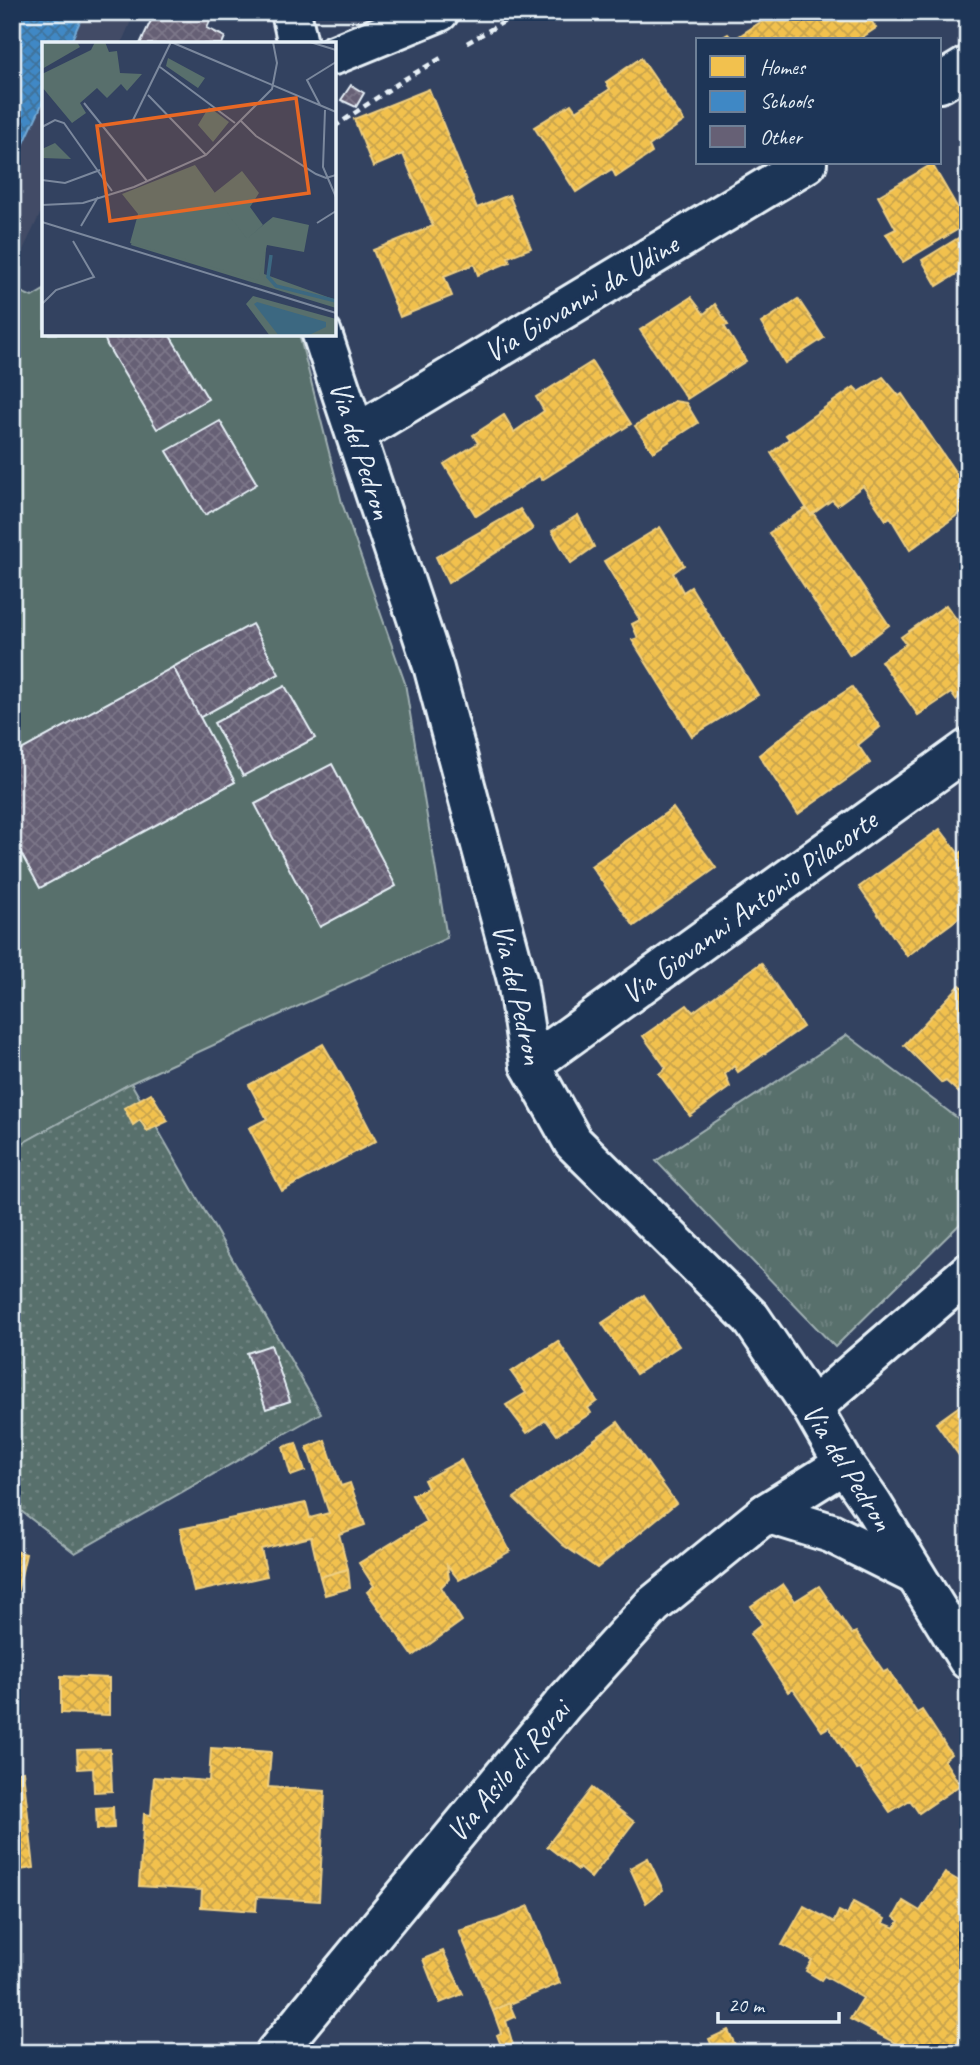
<svg xmlns="http://www.w3.org/2000/svg" width="980" height="2065" viewBox="0 0 980 2065" font-family="Caveat,sans-serif">
  <style>
    .built { fill: #424b66 }
    .grass { fill: url(#grass-tufts); stroke: #a0b0b2; stroke-width: 2 }
    .park { fill: #586f6c; stroke: #a0b0b2; stroke-width: 2 }
    .garden { fill: url(#garden-dots); stroke: #a0b0b2; stroke-width: 2 }
    .homes { fill: url(#homes-cross-hatch); stroke: #efcf81; stroke-width: 2 }
    .schools { fill: url(#schools-cross-hatch); stroke: #72a8d4; stroke-width: 2 }
    .building { fill: url(#building-cross-hatch); stroke: #e8f1f8; stroke-width: 2 }
    .lines { fill: none; stroke-linecap: round; stroke-linejoin: round }
    .minor-casing { stroke: #e8f1f8; stroke-width: 44 }
    .path { stroke: #e8f1f8; stroke-width: 4.5; stroke-dasharray: 7 5; stroke-linecap: butt }
    .minor { stroke: #1d3557; stroke-width: 38 }
    .labels { text-anchor: middle; dominant-baseline: central; stroke-width: 7; stroke-linejoin: round; paint-order: stroke }
    .street-label { font-size: 30px; fill: #e8f1f8; stroke: #1d3557 }
    .inset-river { fill: none; stroke: #3c6881; stroke-width: 3.5 }
    .inset-road { fill: none; stroke: #7b889d; stroke-width: 2 }
    .view { fill: #e86824; fill-opacity: 0.15; stroke: #e86824; stroke-width: 3.5 }
    .inset-edge { fill: none; stroke: #e8f1f8; stroke-width: 3.5 }
  </style>
  <defs>
    <pattern id="grass-tufts" width="24" height="20" patternUnits="userSpaceOnUse" patternTransform="scale(1.75)"><rect width="24" height="20" fill="#586f6c"/><path d="M3 7l-1-3M5 7V3M7 7l1-3M15 17l-1-3M17 17v-4M19 17l1-3" fill="none" stroke="#708482"/></pattern>
    <pattern id="garden-dots" width="8" height="8" patternUnits="userSpaceOnUse" patternTransform="scale(1.75)"><rect width="8" height="8" fill="#586f6c"/><path d="M2 2h.1M6 6h.1" fill="none" stroke="#708482" stroke-width="1.8" stroke-linecap="round"/></pattern>
    <pattern id="homes-cross-hatch" width="8" height="8" patternUnits="userSpaceOnUse" patternTransform="scale(1.75)"><rect width="8" height="8" fill="#f2c14e"/><path d="M0 0l8 8M0 8l8-8" fill="none" stroke="#c7a34d"/></pattern>
    <pattern id="schools-cross-hatch" width="8" height="8" patternUnits="userSpaceOnUse" patternTransform="scale(1.75)"><rect width="8" height="8" fill="#3f88c5"/><path d="M0 0l8 8M0 8l8-8" fill="none" stroke="#41729a"/></pattern>
    <pattern id="building-cross-hatch" width="8" height="8" patternUnits="userSpaceOnUse" patternTransform="scale(1.75)"><rect width="8" height="8" fill="#666075"/><path d="M0 0l8 8M0 8l8-8" fill="none" stroke="#7c7789"/></pattern>
  </defs>
  <rect width="100%" height="100%" fill="#334260"/>
  <filter id="ink" filterUnits="userSpaceOnUse"><feTurbulence type="fractalNoise" baseFrequency=".0143" numOctaves="2"/><feDisplacementMap in="SourceGraphic" scale="14" xChannelSelector="R" yChannelSelector="G"/><feConvolveMatrix kernelMatrix="1 2 1 2 8 2 1 2 1" color-interpolation-filters="sRGB"/></filter>
  <g filter="url(#ink)">
    <path class="built" d="M12,12H135L121,44H44V206L12,273Z"/>
    <path class="grass" d="M847,1035L968,1126V1216L835,1347L656,1161Z"/>
    <path class="park" d="M12,288L32,297L44,290V334H299L342,503L405,683L447,938L131,1083L12,1149Z"/>
    <path class="garden" d="M131,1083L321,1413L75,1553L12,1504V1149Z"/>
    <g class="homes">
      <path d="M776,12H865L876,28L858,40H718L728,34L733,40Z"/>
      <path d="M641,58L684,121L649,146L652,153L616,177L612,169L576,192L534,127L571,104L576,111L610,89L606,82Z"/>
      <path d="M429,89L477,208L509,195L531,248L508,257L510,262L478,275L474,264L444,276L452,296L400,317L373,250L433,226L403,154L373,167L354,119Z"/>
      <path d="M932,164L967,224L903,262L886,234L896,229L878,196Z"/>
      <path d="M968,232V267L937,286L922,260Z"/>
      <path d="M691,297L704,314L715,304L728,325L724,326L746,361L687,399L640,330Z"/>
      <path d="M798,299L824,338L785,363L761,323Z"/>
      <path d="M592,362L631,424L542,480L539,476L476,516L444,464L478,443L473,435L504,415L514,432L544,411L536,397Z"/>
      <path d="M883,377L899,396L902,394L964,485L958,488L968,504V507L910,550L890,517L886,520L863,486L837,505L832,500L811,515L771,453L789,439L786,435L854,387L859,392Z"/>
      <path d="M674,401L686,403L698,423L653,452L635,426Z"/>
      <path d="M806,508L811,515L813,513L889,625L850,655L769,533Z"/>
      <path d="M520,509L533,529L448,583L436,557Z"/>
      <path d="M578,515L594,547L571,563L552,531Z"/>
      <path d="M660,527L684,565L673,573L683,592L691,587L758,695L692,736L632,640L638,638L632,624L640,620L604,561Z"/>
      <path d="M946,605L968,635V689L956,700L951,693L918,715L881,661L906,644L901,637Z"/>
      <path d="M852,687L880,727L858,745L870,763L798,814L759,755L815,711Z"/>
      <path d="M673,808L716,868L634,926L591,866Z"/>
      <path d="M940,829L959,854L963,851L968,858V911L907,956L859,887Z"/>
      <path d="M761,963L803,1027L738,1072L734,1066L725,1074L730,1087L690,1116L659,1074L666,1068L643,1036L687,1005L693,1012Z"/>
      <path d="M960,985L968,993V1101L946,1081L942,1083L904,1045Z"/>
      <path d="M323,1044L343,1078L376,1141L282,1191L249,1128L267,1119L249,1085Z"/>
      <path d="M151,1093L168,1121L147,1131L140,1120L133,1125L124,1108Z"/>
      <path d="M644,1295L679,1346L636,1374L602,1323Z"/>
      <path d="M558,1341L597,1401L588,1408L591,1413L557,1435L546,1420L527,1433L506,1405L526,1393L511,1372Z"/>
      <path d="M968,1400V1468L936,1423Z"/>
      <path d="M618,1422L676,1503L597,1568L563,1545L514,1498Z"/>
      <path d="M325,1440L341,1486L350,1483L365,1525L339,1534L348,1569L320,1577L311,1537L261,1549L267,1576L194,1592L180,1529L306,1503L310,1518L329,1513L307,1447Z"/>
      <path d="M296,1443L305,1471L291,1476L283,1447Z"/>
      <path d="M461,1460L510,1551L459,1580L447,1565L449,1579L441,1587L462,1621L413,1656L367,1592L374,1586L359,1563L426,1522L412,1495L428,1488L424,1480Z"/>
      <path d="M12,1550L26,1554L12,1616Z"/>
      <path d="M348,1569L350,1588L325,1595L320,1577Z"/>
      <path d="M783,1584L795,1601L819,1586L852,1634L856,1632L884,1672L888,1670L917,1713L922,1710L951,1754L944,1760L960,1785L919,1813L910,1800L890,1812L860,1769L857,1770L829,1727L822,1731L793,1689L788,1692L750,1634L762,1624L751,1606Z"/>
      <path d="M61,1676L109,1678V1715L61,1713Z"/>
      <path d="M211,1748L271,1752L268,1787L325,1791L319,1901L257,1897L256,1911L201,1907L202,1890L139,1886L144,1814L151,1815L154,1777L209,1781Z"/>
      <path d="M110,1749L112,1791L94,1792L93,1768L78,1769L77,1750Z"/>
      <path d="M23,1771L34,1868L12,1871V1773Z"/>
      <path d="M592,1788L634,1822L591,1878L579,1868L578,1870L547,1846Z"/>
      <path d="M113,1807L114,1828L97,1829L96,1808Z"/>
      <path d="M648,1858L663,1890L646,1903L630,1868Z"/>
      <path d="M945,1873L968,1886V2027L954,2053H914L850,2019L863,1998L824,1976L821,1980L806,1971L812,1960L782,1945L804,1906L834,1922L839,1911L847,1915L853,1902L885,1919L883,1923L895,1928L899,1921L894,1917L903,1901L920,1911Z"/>
      <path d="M529,1906L560,1983L493,2011L459,1931L498,1919Z"/>
      <path d="M443,1951L463,1994L440,2003L423,1959Z"/>
      <path d="M509,2003L515,2017L506,2021L515,2052L504,2053L497,2035L501,2033L493,2011Z"/>
      <path d="M728,2030L738,2051L715,2053L709,2039Z"/>
    </g>
    <path class="schools" d="M12,12H84L70,44H44V100L12,169Z"/>
    <g class="building">
      <path d="M155,12H202L212,16L207,28L225,37L222,44H140Z"/>
      <path d="M351,85L364,93L356,107L341,100Z"/>
      <path d="M103,334H169L208,399L157,429L107,345Z"/>
      <path d="M220,421L257,484L205,515L167,451Z"/>
      <path d="M252,624L279,674L199,718L173,667Z"/>
      <path d="M173,667L235,782L40,888L12,837V755Z"/>
      <path d="M285,686L315,738L243,776L214,723Z"/>
      <path d="M332,764L396,886L320,927L255,804Z"/>
      <path d="M271,1345L290,1401L266,1409L247,1353Z"/>
    </g>
    <g class="lines">
      <g class="minor-casing">
        <g id="minor">
          <path d="M291,12L298,44"/>
          <path d="M334,55L439,12"/>
          <path d="M940,83L968,66"/>
          <path d="M322,334L434,669L517,980L530,1065L573,1142L751,1318L812,1408L844,1464L872,1504L968,1660"/>
          <path d="M356,434L807,163"/>
          <path d="M530,1065L968,749"/>
          <path d="M812,1408L968,1273"/>
          <path d="M766,1513L831,1533L915,1575"/>
          <path d="M275,2053L563,1704L653,1605L766,1513L844,1464"/>
        </g>
      </g>
      <g class="path">
        <path d="M467,43L521,12"/>
        <path d="M334,127L403,80L441,58"/>
      </g>
      <use href="#minor" class="minor"/>
    </g>
  </g>
  <g class="labels">
    <g class="street-label">
      <text transform="translate(581 298) rotate(-31)">Via Giovanni da Udine</text>
      <text transform="translate(361 450) rotate(72)">Via del Pedron</text>
      <text transform="translate(749 907) rotate(-36)">Via Giovanni Antonio Pilacorte</text>
      <text transform="translate(518 994) rotate(77)">Via del Pedron</text>
      <text transform="translate(848 1467) rotate(58)">Via del Pedron</text>
      <text transform="translate(508 1771) rotate(-50)">Via Asilo di Rorai</text>
    </g>
  </g>
  <g transform="translate(42 42)">
    <rect width="294" height="294" fill="#334260"/>
    <path d="M126,16L163,36L156,46L124,24ZM167,65L187,80L171,100L156,83ZM13,101L29,117L0,116V107Z" fill="#586f6c"/>
    <path d="M90,200L224,207L222,232L294,258V266L89,203Z" fill="#586f6c"/>
    <path d="M0,0H35L38,5L0,27Z" fill="#586f6c"/>
    <path d="M153,123L205,196L231,175L267,183L262,210L225,203L216,238L88,201L96,172L80,152ZM211,254L294,277V294H228L204,262Z" fill="#586f6c"/>
    <path d="M53,0H63L67,10L75,9L78,31L100,32L85,49L79,42L65,56L55,46L38,61L44,71L30,81L0,45V32L49,8ZM200,129L217,151L208,165L221,183L205,197L171,152Z" fill="#586f6c"/>
    <path d="M215,260L284,280V285L265,294H237L212,262Z" fill="#3c6881"/>
    <path class="inset-river" d="M229,213L226,235L234,244L294,259"/>
    <path class="inset-road" d="M129,0L294,70M268,0L294,8M118,25L193,81M106,53L164,113M42,61L105,139M278,63L265,38L294,20M283,68L281,125L294,155M91,78L129,0M198,78L214,94L274,132L284,136L294,133M0,85L13,78L22,81L70,149M0,138L23,141L58,128M0,163L41,161L92,145L164,113L230,47L235,21L231,0M0,180L294,271M275,181L294,169M39,184L56,155M0,262L14,248L52,235L31,199"/>
    <path class="view" d="M254,56L267,151L68,179L55,84Z"/>
    <rect width="294" height="294" class="inset-edge"/>
  </g>
  <rect width="980" height="2065" fill="none" stroke="#1d3557" stroke-width="42"/>
  <rect x="21" y="21" width="938" height="2023" fill="none" stroke="#e8f1f8" stroke-width="2.5" filter="url(#ink)"/>
  <rect x="696" y="38" width="245" height="126" fill="#1d3557" stroke="#6e8097" stroke-width="2"/>
  <rect x="710" y="56" width="35" height="21" fill="#f2c14e" stroke="#6e8097" stroke-width="2"/>
  <text x="760" y="74" font-size="21" fill="#e8f1f8">Homes</text>
  <rect x="710" y="91" width="35" height="21" fill="#3f88c5" stroke="#6e8097" stroke-width="2"/>
  <text x="760" y="108" font-size="21" fill="#e8f1f8">Schools</text>
  <rect x="710" y="126" width="35" height="21" fill="#666075" stroke="#6e8097" stroke-width="2"/>
  <text x="760" y="144" font-size="21" fill="#e8f1f8">Other</text>
  <path d="M718 2012v10h121v-10" fill="none" stroke="#e8f1f8" stroke-width="3.5"/>
  <text x="728" y="2012" font-size="21" fill="#e8f1f8" stroke="#1d3557" stroke-width="5" paint-order="stroke">20 m</text>
</svg>
